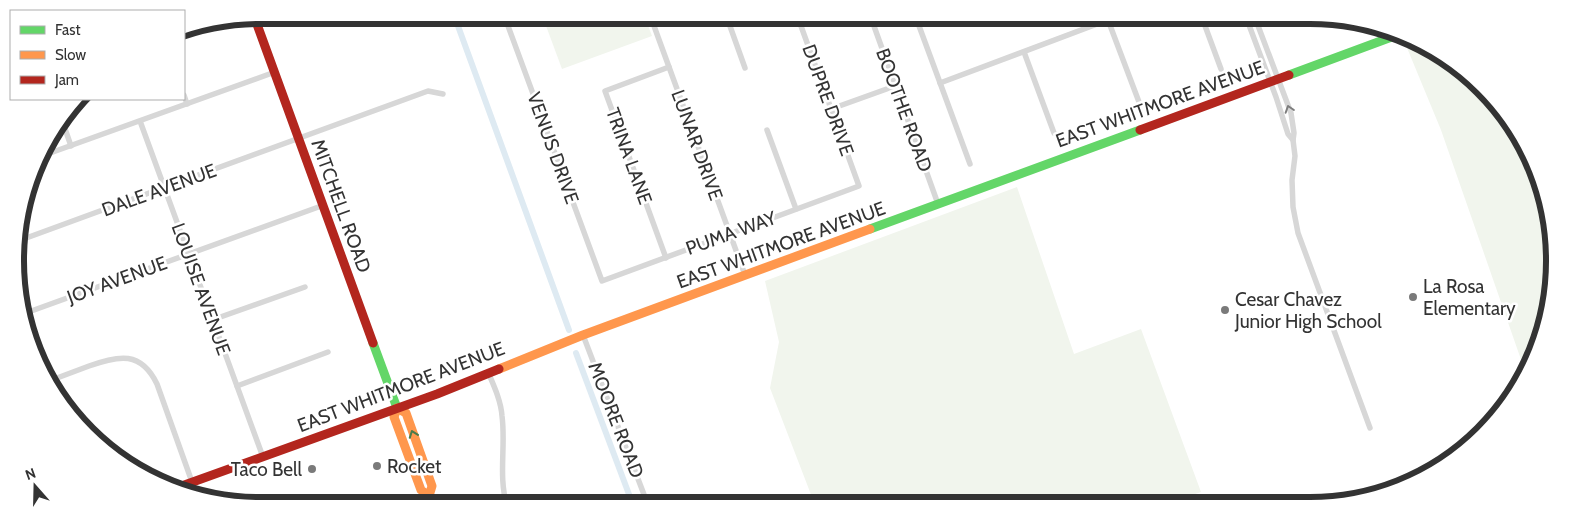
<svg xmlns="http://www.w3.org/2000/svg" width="1570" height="521" viewBox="0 0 1570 521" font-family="Cabin,sans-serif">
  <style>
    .green { fill: #f1f5ed }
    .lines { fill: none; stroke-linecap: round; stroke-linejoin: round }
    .canal { stroke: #deeaf2; stroke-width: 6 }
    .street { stroke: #d7d7d7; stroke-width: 5.5 }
    .fast { stroke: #63d668; stroke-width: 9 }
    .slow { stroke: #ff974d; stroke-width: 9 }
    .jam { stroke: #b3261e; stroke-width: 9 }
    .oneway { stroke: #7d7d7d }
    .oneway2 { stroke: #497c4b }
    .poi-dot { fill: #7a7a7a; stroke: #fff; stroke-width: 2 }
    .labels { text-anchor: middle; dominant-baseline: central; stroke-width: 5; stroke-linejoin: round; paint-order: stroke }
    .street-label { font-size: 19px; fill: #333; stroke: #fff }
    .poi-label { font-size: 19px; fill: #333; stroke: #fff; text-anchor: start }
    .rim { fill: none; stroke: #333; stroke-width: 6 }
  </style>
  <rect width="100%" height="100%" fill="#fff"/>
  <g class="green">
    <path d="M542,15H644L652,36L562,69Z"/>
    <path d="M1410,42L1459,66L1522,138L1553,228L1547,324L1526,374L1441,130L1405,43Z"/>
    <path d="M1017,187L1074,354L1141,329L1201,492L1166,504L815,505L770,388L779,342L765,281Z"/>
  </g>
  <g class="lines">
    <g class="canal">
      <path d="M454,15L569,330"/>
      <path d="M576,353L633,505"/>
    </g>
    <g class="street">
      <path d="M305,15L308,24L332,15"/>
      <path d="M504,15L602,281L859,186L797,15"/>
      <path d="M650,15L745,275"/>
      <path d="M726,15L745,68"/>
      <path d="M870,15L938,204"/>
      <path d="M915,15L970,164"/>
      <path d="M1201,15L1221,69"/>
      <path d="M1247,15L1249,25L1276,97L1288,134L1293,140"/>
      <path d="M1254,15L1291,113L1294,133L1293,140L1295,156L1292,180L1293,207L1298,233L1370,428"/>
      <path d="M1300,15L1302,20L1314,16"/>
      <path d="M916,18L924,15"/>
      <path d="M1108,20L1139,102"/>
      <path d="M1024,52L1054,133"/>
      <path d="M940,83L1121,15"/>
      <path d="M184,95L187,104"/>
      <path d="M831,109L895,86"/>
      <path d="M140,121L263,457"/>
      <path d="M63,123L71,146"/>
      <path d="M767,130L796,209"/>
      <path d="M39,157L275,72"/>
      <path d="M18,241L428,91L443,94"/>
      <path d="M666,258L605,91L669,67"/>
      <path d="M23,314L324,205"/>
      <path d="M212,320L305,287"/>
      <path d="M583,335L648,505"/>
      <path d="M488,372C494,386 501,401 502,416C506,446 498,476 507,506"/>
      <path d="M49,381C62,376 76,371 89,366C119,355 141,351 157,384L192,482"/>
      <path d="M237,386L328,352"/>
      <path d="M100,439L102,442"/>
    </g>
    <g class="fast">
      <path d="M1289,75L1397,35"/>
      <path d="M870,229L1140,130"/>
      <path d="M373,343L397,408"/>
    </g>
    <g class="slow">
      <path d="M499,369L583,335L870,229"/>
      <path d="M429,496L421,490L394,417L397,408L406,413L432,486L429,496L432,506"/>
    </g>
    <g class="jam">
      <path d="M254,16L373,343"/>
      <path d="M1140,130L1289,75"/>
      <path d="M176,488L437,394L499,369"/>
    </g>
  </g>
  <defs><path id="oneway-chevron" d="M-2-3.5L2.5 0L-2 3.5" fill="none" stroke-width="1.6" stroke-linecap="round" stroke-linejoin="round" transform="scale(1.25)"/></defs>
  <use class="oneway" href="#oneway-chevron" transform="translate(1289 109) rotate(-108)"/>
  <use class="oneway2" href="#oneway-chevron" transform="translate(413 434) rotate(-110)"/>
  <g class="poi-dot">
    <circle cx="1413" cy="297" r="5"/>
    <circle cx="1225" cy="310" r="5"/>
    <circle cx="377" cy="466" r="5"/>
    <circle cx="312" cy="469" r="5"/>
  </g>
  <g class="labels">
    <g class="street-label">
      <text transform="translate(828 100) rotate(70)">DUPRE DRIVE</text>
      <text transform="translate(1160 104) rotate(-20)">EAST WHITMORE AVENUE</text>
      <text transform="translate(904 110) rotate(70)">BOOTHE ROAD</text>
      <text transform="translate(697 145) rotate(70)">LUNAR DRIVE</text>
      <text transform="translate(553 148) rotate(70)">VENUS DRIVE</text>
      <text transform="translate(629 156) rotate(70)">TRINA LANE</text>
      <text transform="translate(159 190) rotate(-20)">DALE AVENUE</text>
      <text transform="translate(341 206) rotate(70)">MITCHELL ROAD</text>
      <text transform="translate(731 233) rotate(-20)">PUMA WAY</text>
      <text transform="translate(781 245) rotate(-20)">EAST WHITMORE AVENUE</text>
      <text transform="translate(117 280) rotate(-20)">JOY AVENUE</text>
      <text transform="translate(201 289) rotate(70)">LOUISE AVENUE</text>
      <text transform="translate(401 387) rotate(-21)">EAST WHITMORE AVENUE</text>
      <text transform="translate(616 420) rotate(69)">MOORE ROAD</text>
    </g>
    <g class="poi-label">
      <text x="1423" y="286">La Rosa<tspan x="1423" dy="22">Elementary</tspan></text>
      <text x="1235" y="299">Cesar Chavez<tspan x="1235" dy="22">Junior High School</tspan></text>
      <text x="387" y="466">Rocket</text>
      <text x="302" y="469" text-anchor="end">Taco Bell</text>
    </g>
  </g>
  <path d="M0 0H1570V521H0ZM260 24H1310A236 236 0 0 1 1546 260V261A236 236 0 0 1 1310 497H260A236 236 0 0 1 24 261V260A236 236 0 0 1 260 24Z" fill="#fff" fill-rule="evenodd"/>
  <path class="rim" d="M260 24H1310A236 236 0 0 1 1546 260V261A236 236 0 0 1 1310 497H260A236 236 0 0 1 24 261V260A236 236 0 0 1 260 24Z"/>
  <rect x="10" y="10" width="175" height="90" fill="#ffffff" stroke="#adadad"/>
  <rect x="20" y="26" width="25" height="8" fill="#63d668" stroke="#adadad"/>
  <text x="55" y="35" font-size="15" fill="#333333">Fast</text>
  <rect x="20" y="51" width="25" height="8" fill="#ff974d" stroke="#adadad"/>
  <text x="55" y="60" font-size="15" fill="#333333">Slow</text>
  <rect x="20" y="76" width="25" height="8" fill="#b3261e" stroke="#adadad"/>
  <text x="55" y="85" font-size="15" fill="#333333">Jam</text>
  <g transform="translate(35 486) rotate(340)" stroke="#ffffff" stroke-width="4" paint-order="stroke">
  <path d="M0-4L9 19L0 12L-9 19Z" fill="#333333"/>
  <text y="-8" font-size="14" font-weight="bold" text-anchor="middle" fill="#333333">N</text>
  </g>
</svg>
